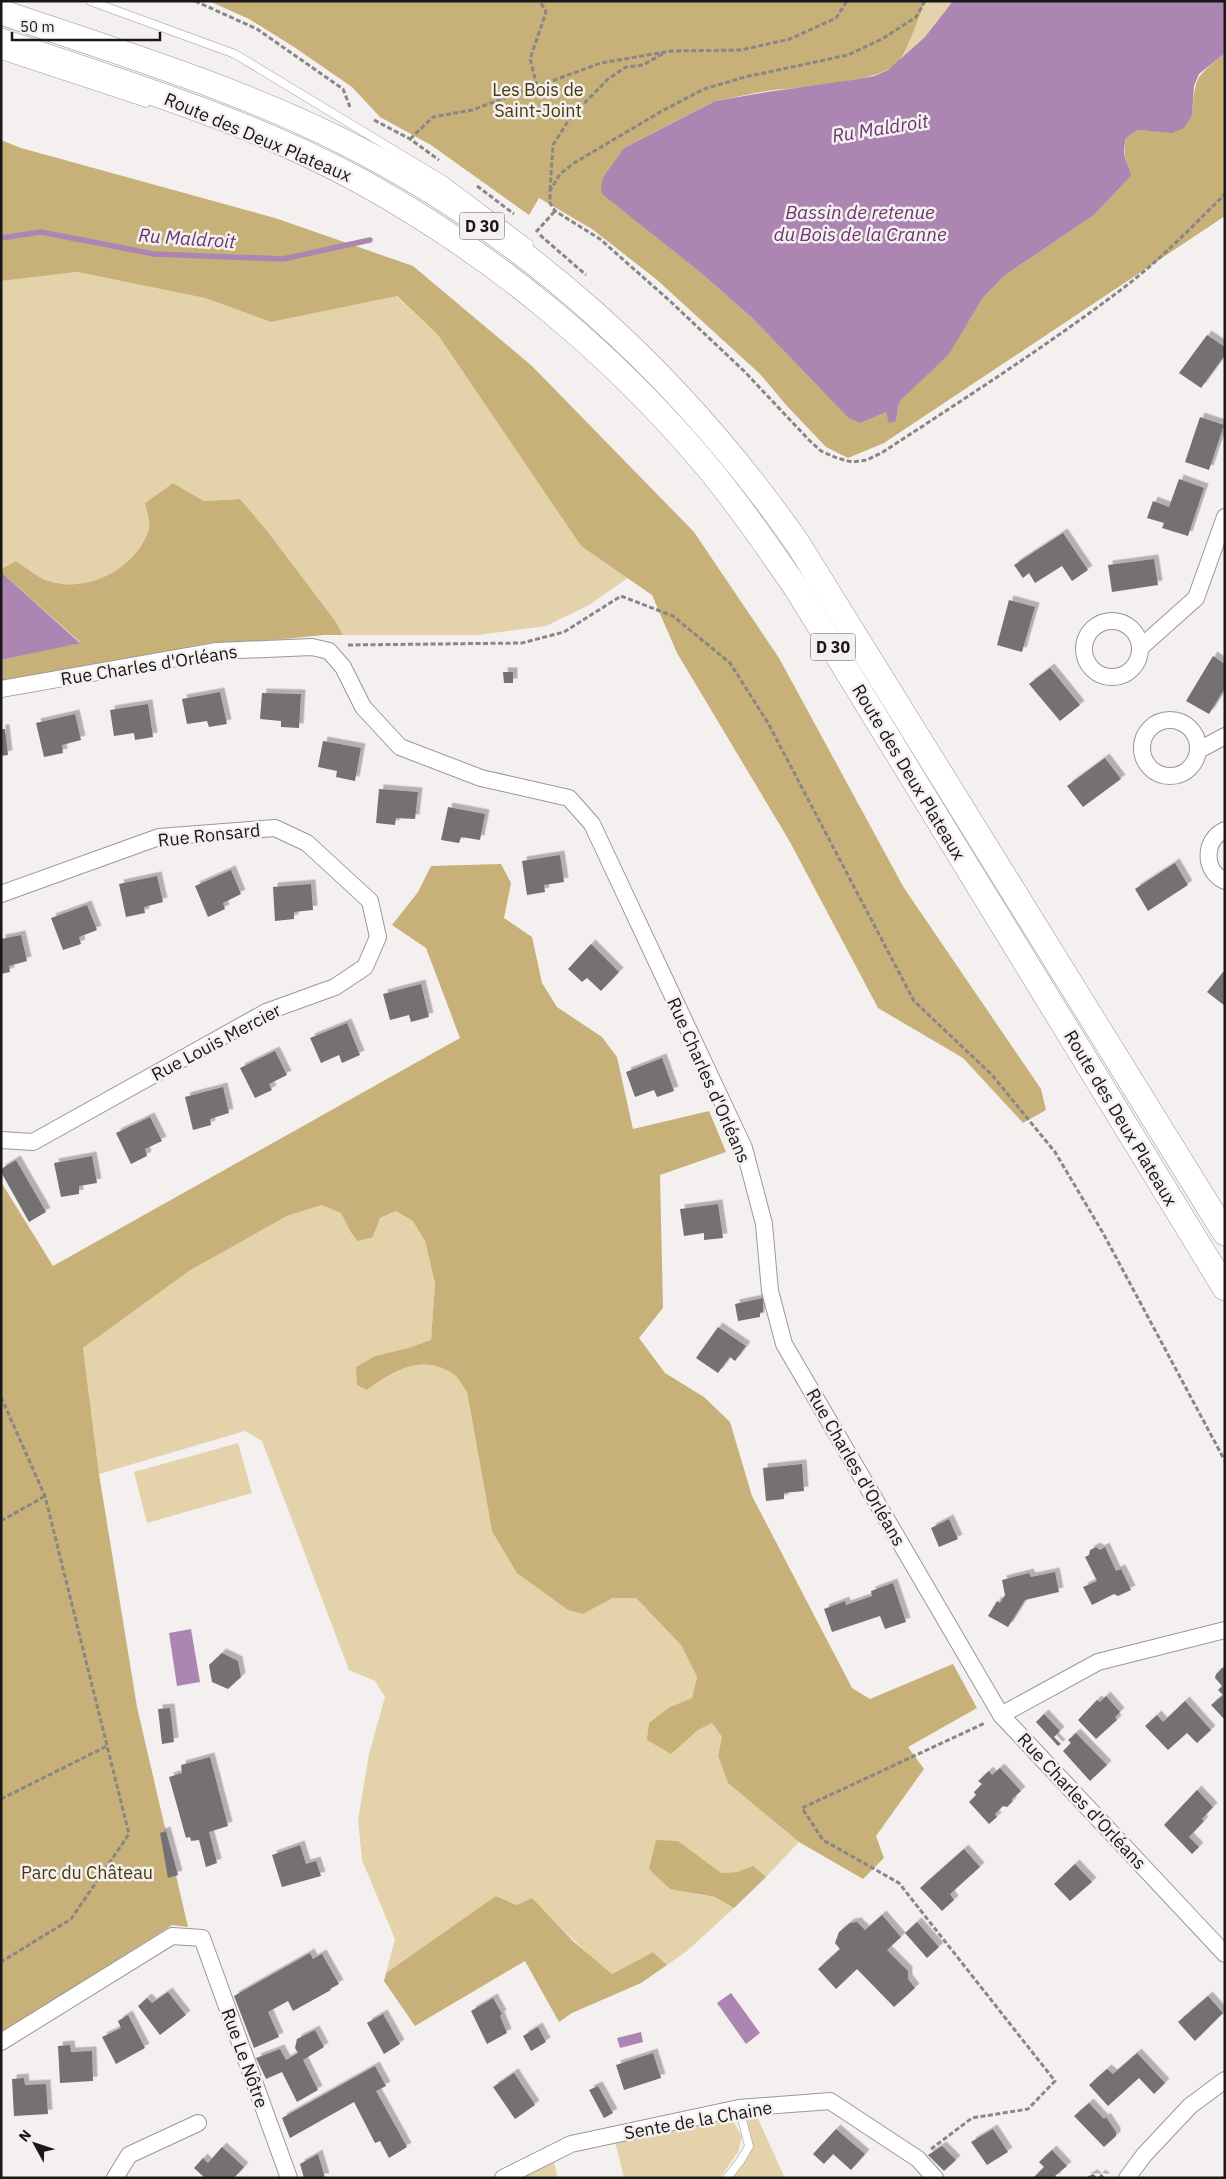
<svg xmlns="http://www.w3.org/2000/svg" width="1226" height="2179" viewBox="0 0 1226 2179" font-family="'IBM Plex Sans',sans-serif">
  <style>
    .green { fill: #e4d3aa }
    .forest { fill: #c7b178 }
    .water { fill: #ad85b2 }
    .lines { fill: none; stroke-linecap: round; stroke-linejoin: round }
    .stream { stroke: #ad85b2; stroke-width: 5.5 }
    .building { fill: #747072; filter: url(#shadow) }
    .lane-casing { stroke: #9c9797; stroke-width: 9 }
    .street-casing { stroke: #9c9797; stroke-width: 18 }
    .primary-casing { stroke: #9c9797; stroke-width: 26 }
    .path { stroke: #898686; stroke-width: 3; stroke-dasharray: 5 2.5; stroke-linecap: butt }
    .lane { stroke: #fff; stroke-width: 8 }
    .street { stroke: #fff; stroke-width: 16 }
    .primary { stroke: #fff; stroke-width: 25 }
    .labels { text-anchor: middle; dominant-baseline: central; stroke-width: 5; stroke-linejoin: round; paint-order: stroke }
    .shield { fill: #f4f0ef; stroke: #5b5858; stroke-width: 1 }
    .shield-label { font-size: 16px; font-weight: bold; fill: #191717 }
    .park-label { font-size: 18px; fill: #49390a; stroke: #f4f0ef }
    .street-label { font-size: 18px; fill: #191717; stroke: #f4f0ef }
    .water-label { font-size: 19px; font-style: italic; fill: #67356f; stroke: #f4f0ef }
  </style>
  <defs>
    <filter id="shadow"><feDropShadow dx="4.5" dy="-4.5" stdDeviation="0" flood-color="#0004"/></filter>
  </defs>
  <rect width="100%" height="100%" fill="#f4f0ef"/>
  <g class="green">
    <path d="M925,1H953L925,37L899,61Z"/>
    <path d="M77,272L205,298L271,322L396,296L438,335L581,546L628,578L589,605L546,626L478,635H343L336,622L268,532L240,499L204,501L173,483L145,503C146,510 151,522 149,529C137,568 88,594 50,581C38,578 27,568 16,561L1,569V281Z"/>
    <path d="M323,1205L341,1213L350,1231L373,1237L380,1218L396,1211L414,1221L425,1241L435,1283L431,1340L408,1348L375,1356L356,1367L367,1390C393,1371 422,1353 453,1374C459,1377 463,1387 467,1392L492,1531L583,1614L613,1598H636L681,1645L697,1677L692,1698L670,1707L671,1754L698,1730L712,1723L722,1737L718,1756L728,1783L799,1842L766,1877L753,1867L737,1872L721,1873L695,1894L715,1897L734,1908L687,1951L667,1965L653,1952L612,1974L596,1962L532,1899L517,1905L497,1896L386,1973L395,1939L362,1860L358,1820L369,1754L385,1697L375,1681L349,1670L262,1441L245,1431L99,1474L83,1348L189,1271L287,1216Z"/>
    <path d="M238,1443L252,1493L147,1523L134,1472Z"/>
    <path d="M754,2110L785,2178H733C755,2149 755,2149 744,2114Z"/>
    <path d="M731,2117L742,2137L738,2152L720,2178H624L615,2141Z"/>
    <path d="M554,2162L558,2178H521Z"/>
  </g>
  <g class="forest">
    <path d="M209,1H925C919,16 908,49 899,61C883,83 796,87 767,91C750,94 732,98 715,101L707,105L624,148L603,194L701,273L751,317L817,385L887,411L896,421L898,407L901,400L926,375L958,338L982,299L1004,276L1094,215L1130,177C1127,158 1122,159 1126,138L1138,130L1154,131L1192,115C1196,75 1194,79 1225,53V216L884,443L848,458L826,447L787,406L760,374L656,279L592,229L539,198L529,215L431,145L380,117L352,87L294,47L249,19Z"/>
    <path d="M1,140L21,148L275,218L413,266L532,366L694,532L779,658L904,888L1041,1089L1046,1110L1023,1123L963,1058L878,1008L790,842L677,653L652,595L581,546L438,335L397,296L271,322L205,298L77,272L1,281Z"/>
    <path d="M173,483L204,501L240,499L268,532L336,622L343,635H324L175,650L1,681V660L80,642L1,572V569L16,561C27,568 38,578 49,581C88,594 137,568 149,529C151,522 146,510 145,503Z"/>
    <path d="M501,864L511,883L504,918L532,937L542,983L557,1007L602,1037L617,1057L633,1129L709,1111L726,1152L660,1175L663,1308L639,1338L665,1373L704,1397L730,1422L752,1496L852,1688L870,1699L953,1664L977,1708L908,1747L924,1769L876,1836L884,1858L863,1879L799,1842L728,1783L718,1756L722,1737L712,1723L698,1730L671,1754L647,1740L649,1723L670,1707L692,1698L697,1677L681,1645L636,1598H613L583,1614L568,1610L517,1573L492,1531L467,1392C463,1387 459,1377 453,1374C422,1353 393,1371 367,1390L357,1385L356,1367L375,1356L408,1348L431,1340L435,1283L425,1241L413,1221L396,1211L380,1218L373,1237L358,1241L350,1231L341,1213L322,1205L287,1216L189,1271L83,1348L99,1474L137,1707L188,1927L172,1925L1,2033V1182L53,1266L460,1038L426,948L392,925L418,892L431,866Z"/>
    <path d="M656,1840L678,1841L721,1873L737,1872L753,1866L766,1877L734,1908L715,1897L670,1889L649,1869Z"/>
    <path d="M496,1896L517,1905L532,1898L574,1942L612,1974L653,1952L667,1965L641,1983L572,2013L559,2022L525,1961L415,2026L384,1981L386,1973Z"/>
  </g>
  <g class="water">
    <path d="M953,1H1225V53L1199,74L1194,86L1192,115L1184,128L1172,133L1138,130L1126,138C1121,159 1127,158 1131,176L1094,215L1004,276L982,299L949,354L901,400L898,407L896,421L889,423L886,412L860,423L849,418L840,409L751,317L701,273L602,194L601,186L604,176L624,148L715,101L767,92L852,80L874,76L888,70L925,37Z"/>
    <path d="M1,572L80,643L1,660Z"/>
    <path d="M191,1629L200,1682L177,1686L169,1633Z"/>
    <path d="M731,1993L760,2033L746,2044L717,2003Z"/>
    <path d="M641,2032L643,2042L620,2048L617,2038Z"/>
  </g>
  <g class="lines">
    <path class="stream" d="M1,238L41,232L154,254L283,259L370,240"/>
  </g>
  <g class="building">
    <path d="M1207,335L1225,347V355L1201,388L1179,373Z"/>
    <path d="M1200,417L1224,425L1209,470L1185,462Z"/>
    <path d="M1179,479L1204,488L1188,536L1162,528L1164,523L1147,518L1153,501L1169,507Z"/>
    <path d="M1063,533L1088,570L1072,581L1062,566L1035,583L1029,573L1023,578L1014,565Z"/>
    <path d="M1154,559L1158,585L1112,592L1108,565Z"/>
    <path d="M1009,600L1035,607L1022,652L997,645Z"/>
    <path d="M1213,656L1225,664V688L1209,714L1186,701Z"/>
    <path d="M1050,668L1080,705L1060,721L1029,684Z"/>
    <path d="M503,672H513V683H504Z"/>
    <path d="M220,692L227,724L209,727L207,721L187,724L182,699Z"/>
    <path d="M262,693L301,694L299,728L281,727V721L260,719Z"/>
    <path d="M148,704L153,737L135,740L134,733L114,736L110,710Z"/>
    <path d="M75,714L81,740L62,745L63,753L44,757L36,723Z"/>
    <path d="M1,729H5L8,755L1,756Z"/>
    <path d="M323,741L361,748L355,781L336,777L337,771L318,767Z"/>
    <path d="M1105,758L1121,779L1083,807L1067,786Z"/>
    <path d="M379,789L418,792L415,819L396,818L395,825L376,823Z"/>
    <path d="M448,807L485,814L480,840L461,837L459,843L441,840Z"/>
    <path d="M560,855L564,882L544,885L545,892L527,895L522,861Z"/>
    <path d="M1175,863L1188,885L1148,911L1135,889Z"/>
    <path d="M231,870L241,894L223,903L225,909L208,917L195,886Z"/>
    <path d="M157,876L163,902L144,907L145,913L126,917L119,884Z"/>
    <path d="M311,884L313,910L294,912V919L275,921L273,887Z"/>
    <path d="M87,905L97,930L79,937L81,944L63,950L51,918Z"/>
    <path d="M21,935L27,961L9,966L10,972L1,974V939Z"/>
    <path d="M591,944L619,972L601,991L587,978L582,982L568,969Z"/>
    <path d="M1223,972L1225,973V1006L1207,992Z"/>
    <path d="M421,984L429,1017L411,1022L409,1015L390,1020L383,994Z"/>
    <path d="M347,1023L360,1055L342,1063L339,1055L321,1063L310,1038Z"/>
    <path d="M275,1051L287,1075L269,1084L272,1090L255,1098L240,1068Z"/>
    <path d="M662,1058L674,1091L657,1097L654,1090L635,1097L626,1072Z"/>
    <path d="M223,1087L229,1113L210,1119L211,1125L193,1130L185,1097Z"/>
    <path d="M150,1117L162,1141L145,1149L147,1156L131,1164L116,1133Z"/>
    <path d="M92,1156L97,1183L79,1186V1194L61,1197L54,1163Z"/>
    <path d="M16,1160L46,1212L29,1222L1,1172V1169Z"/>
    <path d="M718,1204L723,1238L704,1240V1233L684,1236L680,1209Z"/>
    <path d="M763,1298V1312L760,1313V1317L738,1321L735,1304Z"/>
    <path d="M718,1327L746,1346L735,1361L730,1357L718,1373L696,1358Z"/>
    <path d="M802,1464L804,1491L784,1493V1499L766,1501L763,1468Z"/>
    <path d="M949,1519L958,1539L939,1547L931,1528Z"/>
    <path d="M1096,1547L1100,1550L1105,1547L1116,1571L1121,1569L1131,1590L1118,1596L1114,1594L1092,1605L1083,1587L1097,1581L1085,1557L1089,1555L1090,1550Z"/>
    <path d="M1055,1572L1059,1592L1025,1600L1008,1627L988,1616L997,1601L1000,1603L1005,1595L1002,1580L1029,1573L1031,1577Z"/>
    <path d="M893,1583L906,1622L885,1629L880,1616L832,1632L824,1609L845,1601L846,1605L872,1596L871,1591Z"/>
    <path d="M222,1653L238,1661L241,1677L228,1689L212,1682L209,1665Z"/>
    <path d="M1222,1668H1225V1720L1211,1705L1223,1695L1218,1690L1222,1686L1215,1678L1216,1674Z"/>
    <path d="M1106,1696L1120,1712L1115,1717L1117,1720L1096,1739L1078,1720L1097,1700L1100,1702Z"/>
    <path d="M1185,1701L1211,1730L1197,1743L1187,1733L1168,1750L1145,1726L1157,1715L1163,1722Z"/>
    <path d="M170,1708L174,1742L162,1744L158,1709Z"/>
    <path d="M1044,1714L1060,1731L1054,1737L1061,1744L1058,1746L1036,1722Z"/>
    <path d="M1076,1733L1107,1765L1090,1781L1063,1751L1071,1743L1068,1740Z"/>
    <path d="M210,1757L228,1826L209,1832L217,1863L206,1867L199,1840L191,1841L190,1837L186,1838L169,1777L182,1773L181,1765Z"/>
    <path d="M1000,1768L1021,1791L1012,1799V1802L1007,1807L1003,1806L995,1814L997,1817L989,1824L969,1802L976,1795L974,1792L982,1784L978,1781L989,1771L992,1775Z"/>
    <path d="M1197,1790L1213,1807L1202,1819L1204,1821L1189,1837L1199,1847L1192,1854L1164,1825Z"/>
    <path d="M166,1831L178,1875L168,1878L160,1833Z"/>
    <path d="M300,1845L306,1864L316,1861L321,1876L282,1887L272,1855Z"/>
    <path d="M964,1849L980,1867L950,1894L954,1900L942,1911L920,1888Z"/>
    <path d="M1075,1864L1092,1882L1070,1901L1054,1884Z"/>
    <path d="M882,1915L901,1937L887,1950L908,1971V1979L915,1988L894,2007L857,1969L836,1989L818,1969L840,1949L835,1943L839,1932L850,1923L857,1922L865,1930Z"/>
    <path d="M917,1922L939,1947L927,1958L905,1933Z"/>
    <path d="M310,1953L313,1959L322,1954L339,1984L330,1989L331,1990L293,2011L288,2001L268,2012L279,2037L254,2048L234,1996Z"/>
    <path d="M168,1992L186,2015L160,2035L138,2006L147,1998L152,2003Z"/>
    <path d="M1208,1996L1223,2013L1195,2041L1178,2022Z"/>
    <path d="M493,1998L502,2014L500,2016L507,2033L487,2044L471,2011Z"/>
    <path d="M383,2014L400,2044L384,2054L367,2023Z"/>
    <path d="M128,2015L145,2048L116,2064L102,2037L121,2028L118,2021Z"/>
    <path d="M538,2027L546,2042L531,2051L523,2036Z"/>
    <path d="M315,2030L324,2047L303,2060L318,2090L297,2102L282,2072L266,2079L256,2058L280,2049L286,2060L298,2053L295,2048L297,2039Z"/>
    <path d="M70,2045L71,2052L92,2051L93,2081L60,2083L58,2046Z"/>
    <path d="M653,2053L661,2078L624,2090L616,2065Z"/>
    <path d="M1137,2053L1165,2083L1154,2094L1139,2078L1108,2106L1089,2085L1107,2069L1113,2074Z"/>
    <path d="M375,2066L386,2086L376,2091L407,2147L389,2158L380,2141L375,2143L354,2102L290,2138L282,2118Z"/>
    <path d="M514,2073L535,2105L515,2119L493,2087Z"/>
    <path d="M24,2078L25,2085L46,2084L48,2114L14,2116L12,2079Z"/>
    <path d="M598,2086L613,2113L604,2118L589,2090Z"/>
    <path d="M1089,2103L1104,2119L1106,2117L1116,2132V2136L1104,2147L1074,2116Z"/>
    <path d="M836,2129L865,2154L851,2170L833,2154L824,2164L813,2154Z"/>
    <path d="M993,2129L1008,2152L987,2165L971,2142Z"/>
    <path d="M942,2146L956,2160L944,2171L928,2155Z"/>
    <path d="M222,2147L244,2167L234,2178H205L194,2168L203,2158L208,2163Z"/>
    <path d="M1052,2150L1067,2166L1055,2176L1057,2178H1033L1044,2167L1039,2162Z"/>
    <path d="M318,2154L325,2178H304L300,2164Z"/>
    <path d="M1093,2174L1098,2178L1101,2174L1106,2178H1085Z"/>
  </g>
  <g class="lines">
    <g class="lane-casing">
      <g id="lane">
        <path d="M90,1L235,54L445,181L529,244"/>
        <path d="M1,55L146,103"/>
        <path d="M727,2178L741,2160L749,2146L739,2108"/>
      </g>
    </g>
    <g class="street-casing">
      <g id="street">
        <circle cx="1112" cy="649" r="28"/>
        <path d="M1140,648L1196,598L1225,517"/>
        <path d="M1,689L217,651L312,647L329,651L343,667L363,707L400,747L481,778L569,798L592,824L744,1148L764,1224L770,1291L784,1344L1001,1715L1225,1954"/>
        <circle cx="1170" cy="748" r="28"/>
        <path d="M1199,750L1225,736"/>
        <path d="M1225,830C1203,840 1203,871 1225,881"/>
        <path d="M1,894L159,837L275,828L307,843L370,901L378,937L365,967L335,987L266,1012L33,1142L1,1140"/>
        <path d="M1001,1715L1098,1662L1225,1630"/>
        <path d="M1,2042L172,1936L202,1938L289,2178"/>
        <path d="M115,2178L129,2155L198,2123"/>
        <path d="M503,2178L571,2144L739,2108L830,2101L918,2159L935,2178"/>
        <path d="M1127,2178L1144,2155L1190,2106L1225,2080"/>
      </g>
    </g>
    <g class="primary-casing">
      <g id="primary">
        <path d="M1,12C115,51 234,87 342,141C526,233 681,376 798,544L1225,1233"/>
        <path d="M1,41C123,83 249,120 362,182C492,254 610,351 706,465C739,505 768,547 797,589L1225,1288"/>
      </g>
    </g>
    <g class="path">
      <path d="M195,1L257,29L343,89L350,107"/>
      <path d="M925,1L916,17L882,39L848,55L745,77L704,89L662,111L574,163L560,174L550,191V203L555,211L600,239L671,302L744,371L809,440L821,451L837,458L852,462L867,460L883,452C964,399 1045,347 1122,289C1159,261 1192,227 1225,194"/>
      <path d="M537,86L530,59L546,12L540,1"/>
      <path d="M374,120L410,139L439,160"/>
      <path d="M410,139L433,117L472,110L601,63L671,51L741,50L790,39L836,18L847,1"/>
      <path d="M477,186L514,214"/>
      <path d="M550,190L553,145L570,118L608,79L626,67L643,65L664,53"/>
      <path d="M536,232L555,211"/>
      <path d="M540,235L586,275"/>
      <path d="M348,645L522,643L564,632L621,596L673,616L730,663L768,723L914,1001L992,1075L1055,1152L1103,1233L1225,1461"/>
      <path d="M1,1397L45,1496L129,1834L71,1919L1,1962"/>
      <path d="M1,1521L45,1496"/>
      <path d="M1,1799L107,1746"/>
      <path d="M931,2149L972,2118L1028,2109L1055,2081L899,1883L823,1840L802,1808L985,1723"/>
    </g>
    <use href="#lane" class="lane"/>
    <use href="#street" class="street"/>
    <use href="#primary" class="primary"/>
  </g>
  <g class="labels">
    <g class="shield">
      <rect x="459.5" y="212.5" width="45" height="27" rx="4"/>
      <rect x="810.5" y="633.5" width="45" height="27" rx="4"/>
    </g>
    <g class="shield-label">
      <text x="482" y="226">D 30</text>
      <text x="833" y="647">D 30</text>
    </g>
    <g class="park-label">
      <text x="538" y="89">Les Bois de<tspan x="538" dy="21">Saint-Joint</tspan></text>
      <text x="87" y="1872">Parc du Château</text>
    </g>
    <g class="street-label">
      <text transform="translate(258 137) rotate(23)">Route des Deux Plateaux</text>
      <text transform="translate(149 665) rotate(-9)">Rue Charles d'Orléans</text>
      <text transform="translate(909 772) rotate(59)">Route des Deux Plateaux</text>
      <text transform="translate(209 835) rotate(-6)">Rue Ronsard</text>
      <text transform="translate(216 1042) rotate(-28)">Rue Louis Mercier</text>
      <text transform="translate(709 1080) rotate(66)">Rue Charles d'Orléans</text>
      <text transform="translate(1121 1118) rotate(59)">Route des Deux Plateaux</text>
      <text transform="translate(856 1467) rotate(60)">Rue Charles d'Orléans</text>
      <text transform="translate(1082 1801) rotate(47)">Rue Charles d'Orléans</text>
      <text transform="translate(245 2058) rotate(70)">Rue Le Nôtre</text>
      <text transform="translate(698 2120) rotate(-10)">Sente de la Chaine</text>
    </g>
    <g class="water-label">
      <text transform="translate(880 128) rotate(-9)">Ru Maldroit</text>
      <text x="860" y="212">Bassin de retenue<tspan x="860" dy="22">du Bois de la Cranne</tspan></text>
      <text transform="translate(187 238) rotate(4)">Ru Maldroit</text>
    </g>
  </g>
  <rect width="1226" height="2179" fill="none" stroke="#191717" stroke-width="5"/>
  <g transform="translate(35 2144) rotate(310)" stroke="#f4f0ef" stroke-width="4" paint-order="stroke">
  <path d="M0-4L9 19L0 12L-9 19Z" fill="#191717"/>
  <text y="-8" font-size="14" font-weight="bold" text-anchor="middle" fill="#191717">N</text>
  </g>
  <path d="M12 32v8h148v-8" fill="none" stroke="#191717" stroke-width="2.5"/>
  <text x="20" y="32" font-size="15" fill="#191717" stroke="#f4f0ef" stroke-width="4" paint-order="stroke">50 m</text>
</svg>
